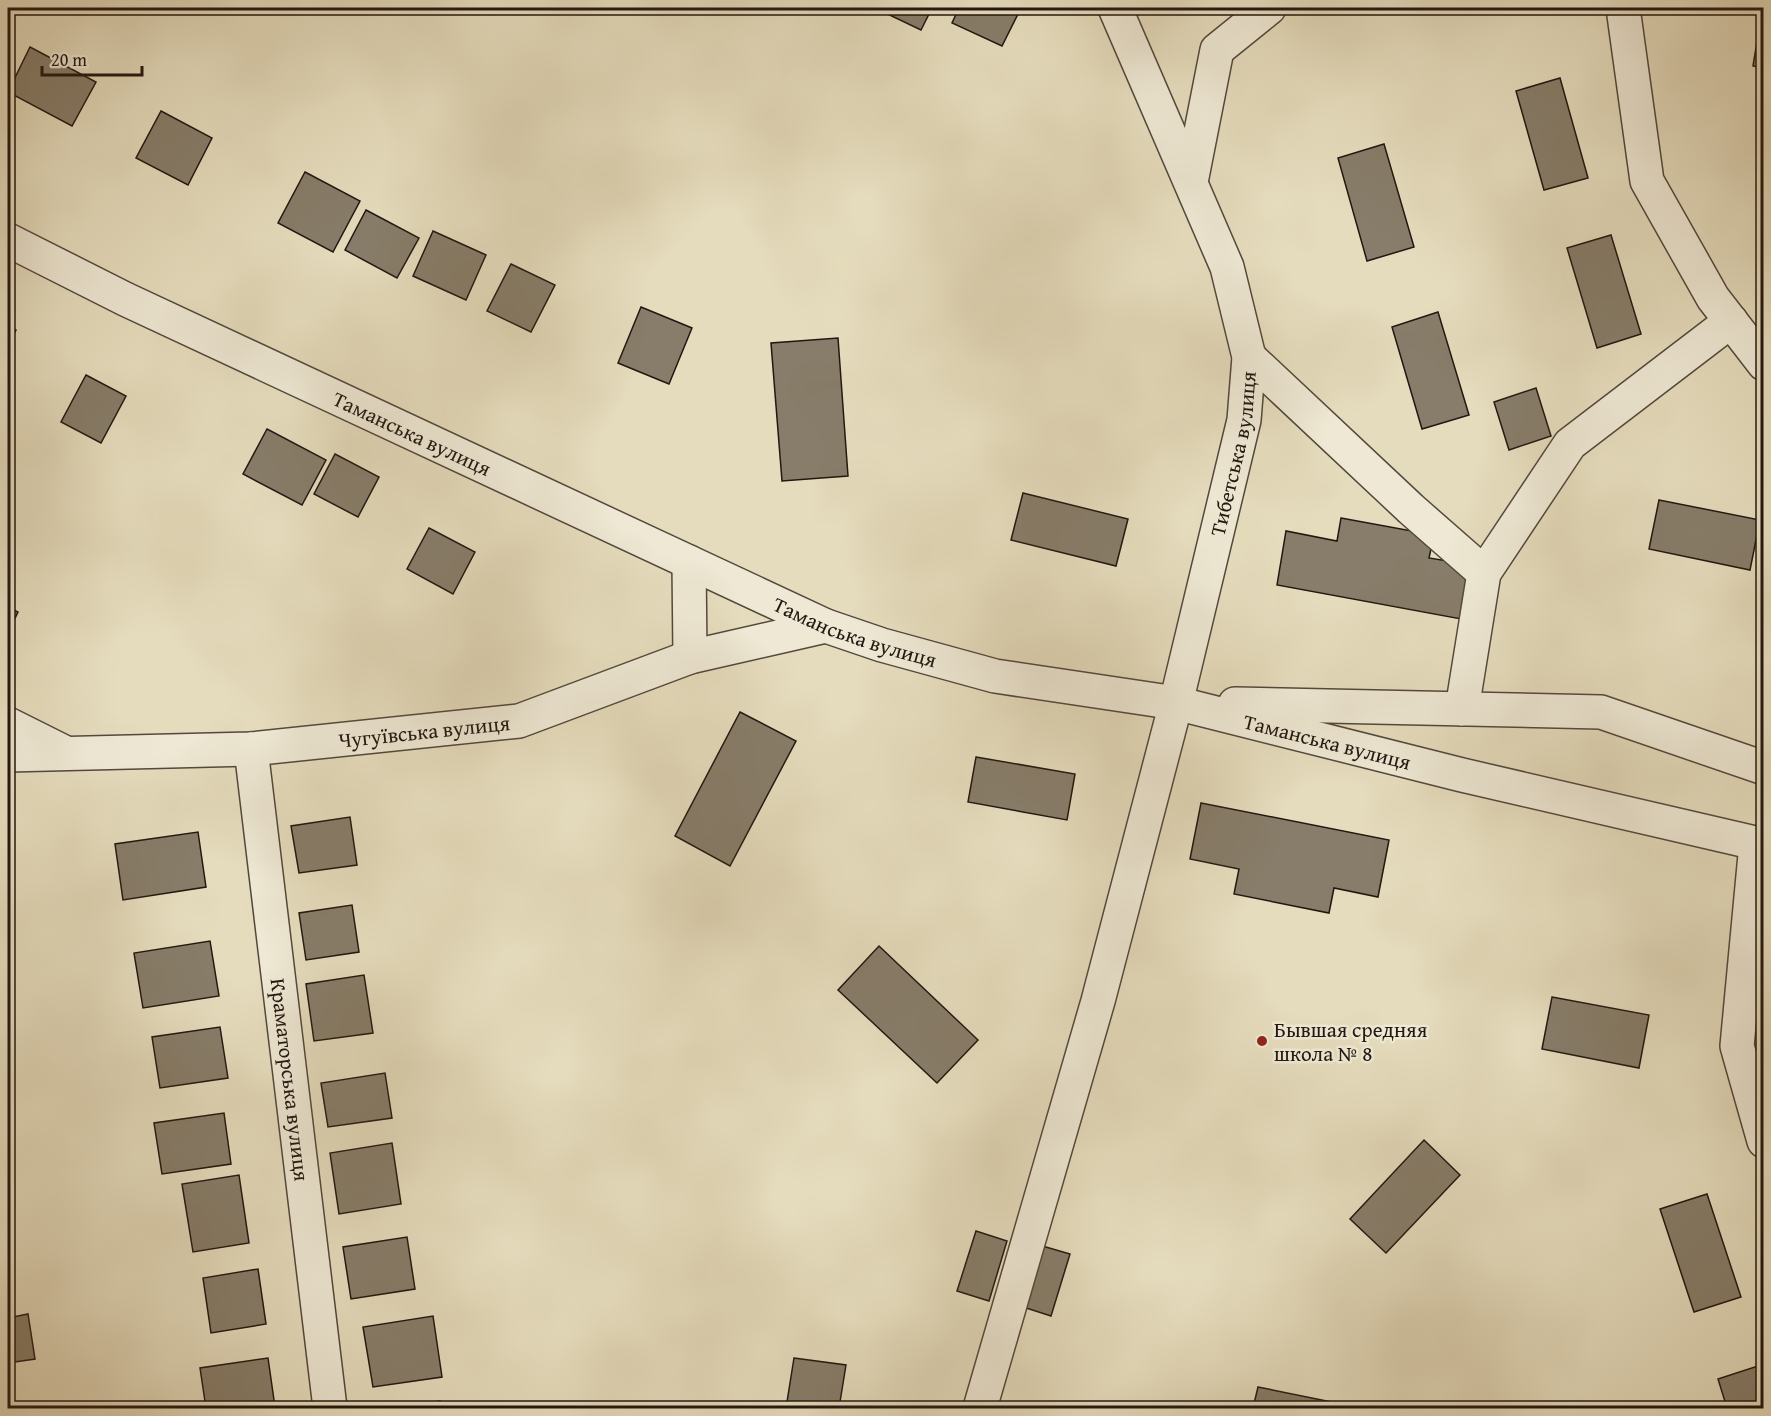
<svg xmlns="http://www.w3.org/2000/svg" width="1771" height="1416" viewBox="0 0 1771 1416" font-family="'Gentium Book Plus',serif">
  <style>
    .building { fill: #877d6a; stroke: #221711; stroke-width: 1.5 }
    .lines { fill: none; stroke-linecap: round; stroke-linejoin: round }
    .minor-casing { stroke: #53483c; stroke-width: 36 }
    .minor { stroke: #eee8d4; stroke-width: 33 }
    .poi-dot { fill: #8f2418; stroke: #eee8d4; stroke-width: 2 }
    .labels { text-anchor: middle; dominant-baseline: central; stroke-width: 5; stroke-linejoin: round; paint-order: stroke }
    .street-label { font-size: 21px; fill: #221711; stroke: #eee8d4 }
    .poi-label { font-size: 21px; fill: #221711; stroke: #eee8d4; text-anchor: start }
  </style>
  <rect width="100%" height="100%" fill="#e5dcbd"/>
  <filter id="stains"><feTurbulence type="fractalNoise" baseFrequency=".00333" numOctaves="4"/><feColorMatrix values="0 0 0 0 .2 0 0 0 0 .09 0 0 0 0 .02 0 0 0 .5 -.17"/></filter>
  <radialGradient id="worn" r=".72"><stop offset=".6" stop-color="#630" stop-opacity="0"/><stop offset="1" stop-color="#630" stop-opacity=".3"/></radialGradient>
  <g class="building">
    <path d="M875,8H932L921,30Z"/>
    <path d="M959,8H1021L1002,46L952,23Z"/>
    <path d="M1760,23H1764V68L1753,66Z"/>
    <path d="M30,47L96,82L72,126L8,92Z"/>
    <path d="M1560,78L1588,178L1544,190L1516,91Z"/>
    <path d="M161,111L212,138L188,185L136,158Z"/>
    <path d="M1384,144L1414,247L1367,261L1338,158Z"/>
    <path d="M305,172L360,201L333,252L278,223Z"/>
    <path d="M366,210L419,238L397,278L345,250Z"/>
    <path d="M433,231L486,255L466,300L413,276Z"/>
    <path d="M1611,235L1641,334L1597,348L1567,248Z"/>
    <path d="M511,264L555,285L531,332L487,311Z"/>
    <path d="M641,307L692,328L669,384L618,363Z"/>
    <path d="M1438,312L1469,415L1422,429L1392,327Z"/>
    <path d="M8,326L16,330L8,346Z"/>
    <path d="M838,338L848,476L782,481L771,343Z"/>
    <path d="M86,375L126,396L101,443L61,422Z"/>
    <path d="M1536,388L1551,436L1509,450L1494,402Z"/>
    <path d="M267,429L326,460L302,505L243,474Z"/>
    <path d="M335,454L379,477L358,517L314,494Z"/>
    <path d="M1023,493L1128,519L1116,566L1011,540Z"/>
    <path d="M1659,500L1760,520L1750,570L1649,549Z"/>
    <path d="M1341,518L1434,535L1429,558L1472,565L1461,619L1277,585L1286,531L1337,541Z"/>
    <path d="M429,528L475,552L453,594L407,569Z"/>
    <path d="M8,607L18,612L8,633Z"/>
    <path d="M740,712L796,741L730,866L675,836Z"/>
    <path d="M976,757L1075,774L1067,820L968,802Z"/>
    <path d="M1201,803L1389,840L1378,897L1334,888L1329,913L1234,894L1239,869L1190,859Z"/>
    <path d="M350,817L357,865L299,873L291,826Z"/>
    <path d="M198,832L206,887L123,900L115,844Z"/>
    <path d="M352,905L359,952L306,960L299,913Z"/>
    <path d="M210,941L219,996L143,1008L134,953Z"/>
    <path d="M879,946L978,1040L937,1083L838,990Z"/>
    <path d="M364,975L373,1033L314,1041L306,984Z"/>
    <path d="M1552,997L1649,1015L1639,1068L1542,1049Z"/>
    <path d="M220,1027L228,1078L160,1088L152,1037Z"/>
    <path d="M385,1073L392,1118L328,1127L321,1083Z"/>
    <path d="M224,1113L231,1164L162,1174L154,1123Z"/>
    <path d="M1424,1140L1460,1175L1386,1253L1350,1219Z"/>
    <path d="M392,1143L401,1204L339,1214L330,1153Z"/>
    <path d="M239,1175L249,1243L193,1252L182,1184Z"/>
    <path d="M1707,1194L1741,1297L1694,1312L1660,1209Z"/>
    <path d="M8,1228L12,1259L8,1260Z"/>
    <path d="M976,1231L1007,1241L989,1301L957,1291Z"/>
    <path d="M407,1237L415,1289L351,1299L343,1247Z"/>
    <path d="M1039,1245L1070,1254L1051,1316L1020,1306Z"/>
    <path d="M258,1269L266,1324L211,1333L203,1278Z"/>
    <path d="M28,1314L35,1359L8,1363V1318Z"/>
    <path d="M433,1316L442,1377L373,1387L363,1327Z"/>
    <path d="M268,1358L275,1407L206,1408L200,1368Z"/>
    <path d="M794,1358L846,1365L839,1408H786Z"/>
    <path d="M1764,1364V1408H1727L1718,1379Z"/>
    <path d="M1258,1387L1361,1408H1253Z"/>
    <path d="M440,1401L441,1408H389Z"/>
  </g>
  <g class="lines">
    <g class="minor-casing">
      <g id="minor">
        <path d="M1623,8L1647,181L1713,298L1764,364"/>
        <path d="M1191,182L1217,50L1269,8"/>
        <path id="s1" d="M8,240L125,299L826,626L882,645L995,676L1176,703L1462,775L1764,845"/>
        <path d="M1249,357L1411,509L1484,573"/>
        <path d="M689,562L690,657"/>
        <path d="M1235,704L1601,712L1764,768"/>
        <path d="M1462,709L1484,573L1570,444L1731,321"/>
        <path d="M8,724L62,751"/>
        <path id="s2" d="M251,749L330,1408"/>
        <path id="s3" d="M8,755L251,749L519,721L690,657L826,626"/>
        <path d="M1756,844L1737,1046L1764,1141"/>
        <path id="s4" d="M980,1408L1098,1001L1176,703L1244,420L1249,357L1227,267L1115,8"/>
      </g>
    </g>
    <use href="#minor" class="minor"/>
  </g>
  <circle class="poi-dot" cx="1262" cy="1041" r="6"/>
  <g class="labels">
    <g class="street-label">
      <text stroke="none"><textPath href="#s1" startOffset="448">Таманська вулиця</textPath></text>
      <text stroke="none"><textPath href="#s4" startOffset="988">Тибетська вулиця</textPath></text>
      <text stroke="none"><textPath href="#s1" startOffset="934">Таманська вулиця</textPath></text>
      <text stroke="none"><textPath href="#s3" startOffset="417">Чугуївська вулиця</textPath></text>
      <text stroke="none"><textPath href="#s1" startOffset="1420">Таманська вулиця</textPath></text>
      <text stroke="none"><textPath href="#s2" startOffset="333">Краматорська вулиця</textPath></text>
    </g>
    <g class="poi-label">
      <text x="1274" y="1029">Бывшая средняя<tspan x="1274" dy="24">школа № 8</tspan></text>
    </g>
  </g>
  <rect width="1771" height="1416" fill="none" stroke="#e5dcbd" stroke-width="30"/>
  <rect x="9" y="9" width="1753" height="1398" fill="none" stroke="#221711" stroke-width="3"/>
  <rect x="15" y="15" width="1741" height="1386" fill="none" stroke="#221711" stroke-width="1.5"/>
  <path d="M42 66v9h100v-9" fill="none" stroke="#221711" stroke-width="3"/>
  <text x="51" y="66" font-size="18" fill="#221711" stroke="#eee8d4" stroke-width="4.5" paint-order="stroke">20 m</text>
  <rect width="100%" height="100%" filter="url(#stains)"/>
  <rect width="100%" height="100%" fill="url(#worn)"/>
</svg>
